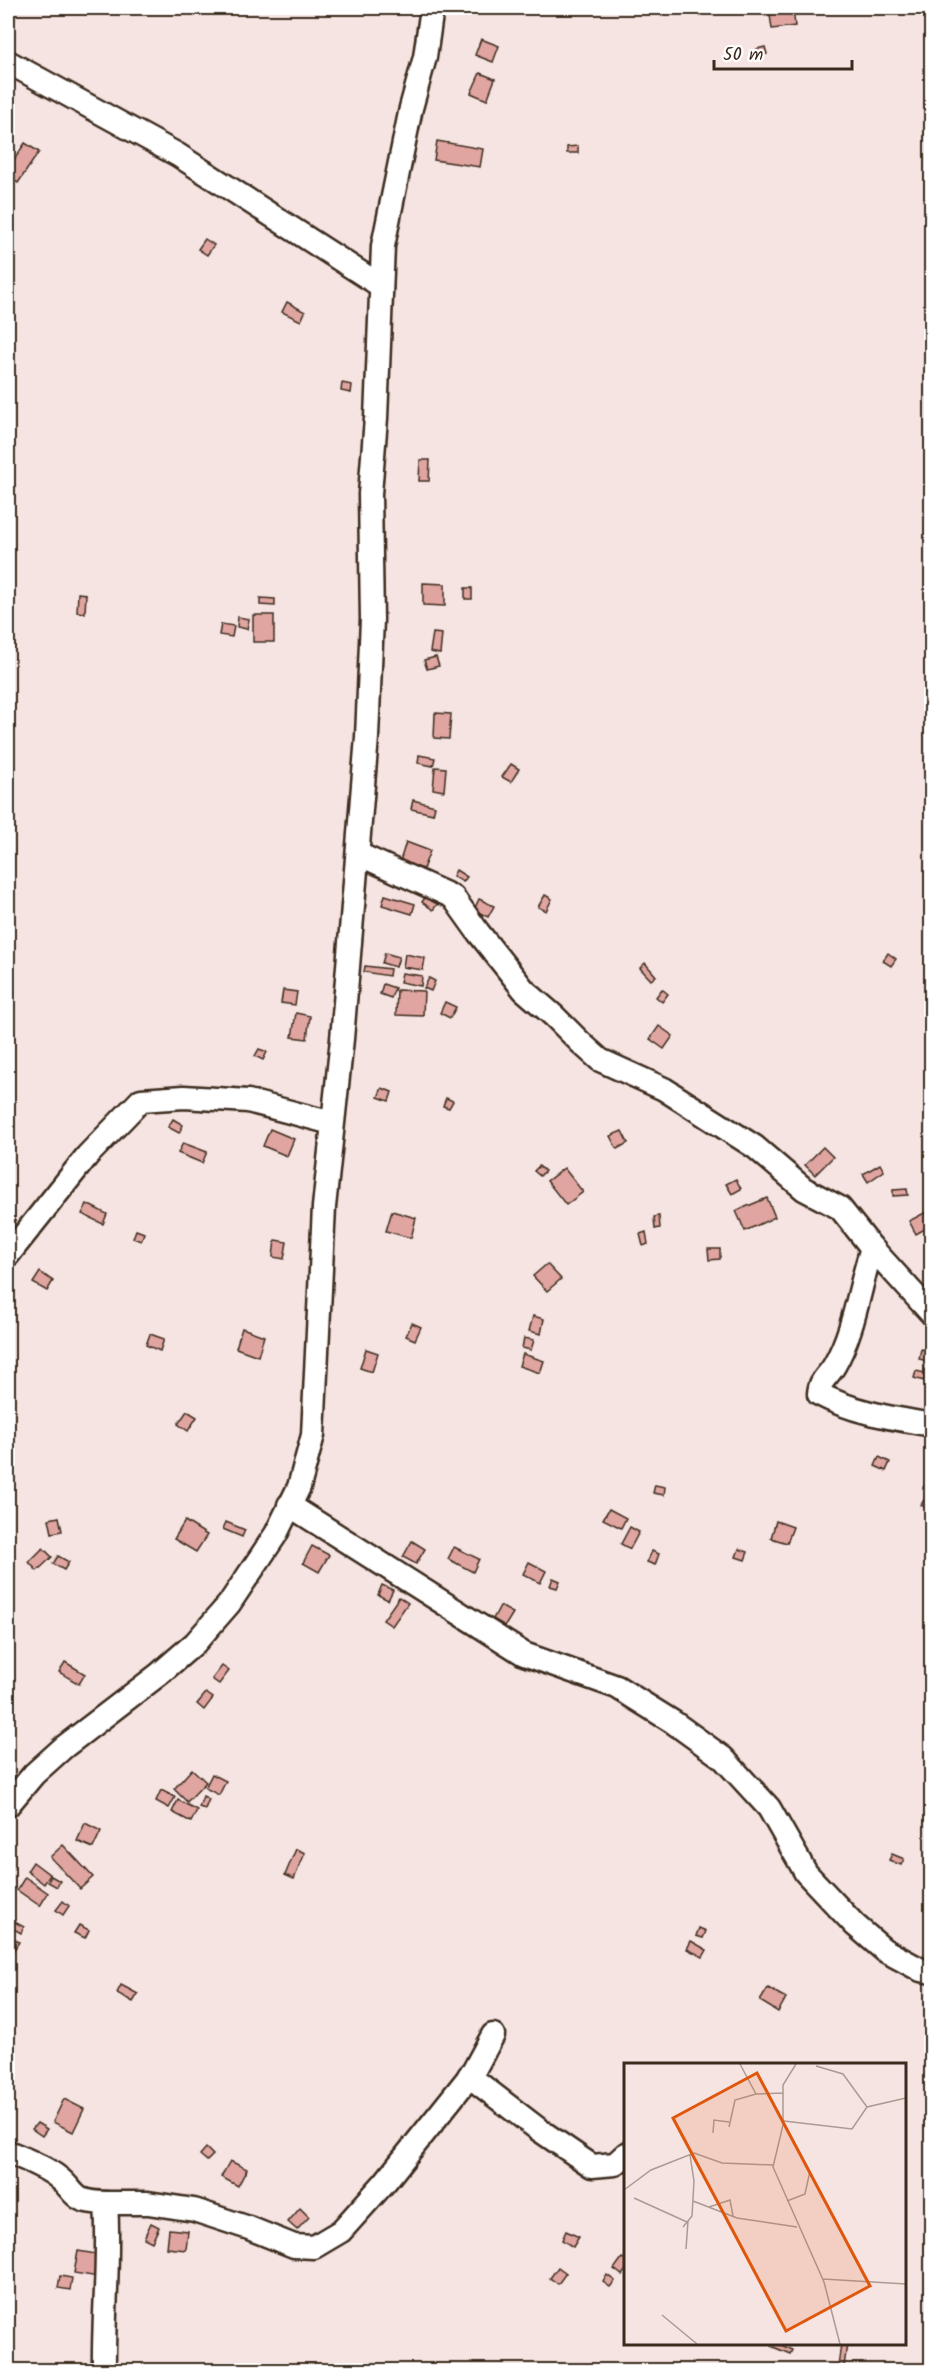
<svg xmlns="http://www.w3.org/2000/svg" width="939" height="2378" viewBox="0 0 939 2378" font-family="Kalam,sans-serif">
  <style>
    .building { fill: #e0a5a0; stroke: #3b2a1e; stroke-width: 1.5 }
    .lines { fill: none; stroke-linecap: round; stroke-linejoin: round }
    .street-casing { stroke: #3b2a1e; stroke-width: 27 }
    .street { stroke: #fff; stroke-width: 22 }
    .inset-road { fill: none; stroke: #ab9a94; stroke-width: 1.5 }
    .view { fill: #df570d; fill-opacity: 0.15; stroke: #df570d; stroke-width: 3 }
    .inset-edge { fill: none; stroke: #3b2a1e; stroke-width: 3 }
  </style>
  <rect width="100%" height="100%" fill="#f6e4e2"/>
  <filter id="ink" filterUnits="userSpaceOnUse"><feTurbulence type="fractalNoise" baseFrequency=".0167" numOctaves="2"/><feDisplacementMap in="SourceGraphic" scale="12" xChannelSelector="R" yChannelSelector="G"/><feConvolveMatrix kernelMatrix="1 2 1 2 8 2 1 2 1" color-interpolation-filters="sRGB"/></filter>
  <g filter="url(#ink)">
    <g class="building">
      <path d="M769,8H793L795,26L772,29Z"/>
      <path d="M481,39L499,46L493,62L475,55Z"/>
      <path d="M765,47L767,54L759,56L757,49Z"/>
      <path d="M480,73L495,79L487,100L471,93Z"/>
      <path d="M437,141L483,149L480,167L434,160Z"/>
      <path d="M25,143L39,152L18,183L8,177V169Z"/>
      <path d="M578,146V153H567V147Z"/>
      <path d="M205,239L214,245L207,255L198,249Z"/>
      <path d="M287,302L305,312L301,321L282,312Z"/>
      <path d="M342,383L352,385L351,393L341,391Z"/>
      <path d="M420,460H430L429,481H419Z"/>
      <path d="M423,583L445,584V606L423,605Z"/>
      <rect x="465" y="588" width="7" height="11"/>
      <path d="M78,593L86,594L85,613L77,612Z"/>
      <path d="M260,598L275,599V606L260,605Z"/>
      <rect x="253" y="615" width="21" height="27"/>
      <path d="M238,617L249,619L247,629L237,627Z"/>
      <path d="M221,624L234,626L232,637L219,635Z"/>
      <path d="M433,633L442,634L440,654L430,652Z"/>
      <path d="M436,657L439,666L427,669L424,660Z"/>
      <path d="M435,713L451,714L449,739L434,738Z"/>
      <path d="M419,755L435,758L433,766L418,763Z"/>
      <path d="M511,764L519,769L511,782L502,777Z"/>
      <path d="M435,767L446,768L444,791L433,789Z"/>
      <path d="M413,800L435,806L433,814L411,809Z"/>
      <path d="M406,842L430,851L423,869L400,861Z"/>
      <path d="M456,870L467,877L463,882L453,876Z"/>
      <path d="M429,891L441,899L433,910L422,902Z"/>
      <path d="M385,895L415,904L412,914L382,905Z"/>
      <path d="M545,895L552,899L546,911L538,907Z"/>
      <path d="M479,899L494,906L488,917L474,910Z"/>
      <path d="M385,953L399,957L396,967L382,963Z"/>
      <path d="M888,953L896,959L891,966L883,961Z"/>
      <path d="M405,954L425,958L423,970L403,967Z"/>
      <path d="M645,963L656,976L651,980L640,968Z"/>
      <path d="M365,966L390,969L389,976L364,972Z"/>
      <path d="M402,973L422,976L421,986L400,982Z"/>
      <path d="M429,978L435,981L431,991L424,988Z"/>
      <path d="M383,984L395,988L391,998L380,994Z"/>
      <path d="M662,989L668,994L662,1002L656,997Z"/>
      <path d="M283,990L297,992L295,1005L281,1003Z"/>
      <path d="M397,990L424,991L423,1016L396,1015Z"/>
      <path d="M445,1002L456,1007L450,1018L440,1013Z"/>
      <path d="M296,1013L310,1016L307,1039L292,1037Z"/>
      <path d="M659,1026L673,1036L664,1049L650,1039Z"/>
      <path d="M259,1049L267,1052L263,1060L255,1056Z"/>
      <path d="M382,1088L392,1092L389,1101L378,1097Z"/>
      <path d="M446,1098L453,1101L449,1108L443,1106Z"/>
      <path d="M173,1119L183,1125L179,1133L168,1127Z"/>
      <path d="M270,1129L294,1139L287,1156L263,1146Z"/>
      <path d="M622,1131L628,1143L617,1149L610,1136Z"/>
      <path d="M183,1143L207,1152L202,1163L178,1153Z"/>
      <path d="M823,1147L833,1157L815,1175L805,1165Z"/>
      <path d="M880,1164L884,1171L868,1182L863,1174Z"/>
      <path d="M539,1166L545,1171L540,1176L534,1171Z"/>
      <path d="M564,1168L583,1192L566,1205L547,1181Z"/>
      <path d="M736,1179L741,1189L732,1194L726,1184Z"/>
      <path d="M907,1189L908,1195L893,1196V1190Z"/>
      <path d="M767,1198L775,1217L745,1231L736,1211Z"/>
      <path d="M87,1204L107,1214L103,1224L82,1214Z"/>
      <path d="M932,1209V1225L916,1234L909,1221Z"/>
      <path d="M392,1211L416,1218L411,1238L386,1231Z"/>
      <path d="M659,1216L660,1228L655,1229L654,1217Z"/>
      <path d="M136,1230L144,1233L141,1241L133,1238Z"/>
      <path d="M646,1232L648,1244L643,1246L640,1234Z"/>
      <path d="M275,1240L287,1242L284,1259L273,1257Z"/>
      <path d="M708,1249H720V1259L709,1260Z"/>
      <path d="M547,1264L561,1279L547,1291L533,1276Z"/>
      <path d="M40,1272L53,1281L47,1291L33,1283Z"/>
      <path d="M533,1316L544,1319L541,1334L529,1331Z"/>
      <path d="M412,1323L421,1327L415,1340L406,1336Z"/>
      <path d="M242,1328L264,1336L258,1356L236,1348Z"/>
      <path d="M150,1334L164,1339L160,1351L146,1345Z"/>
      <path d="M524,1338L534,1340L531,1350L522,1348Z"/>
      <path d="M366,1349L378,1353L372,1372L360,1368Z"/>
      <path d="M921,1349L932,1352V1362L919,1359Z"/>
      <path d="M523,1354L544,1361L540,1373L519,1366Z"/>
      <path d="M916,1371L925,1373L924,1381L914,1378Z"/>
      <path d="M187,1411L197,1417L188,1431L178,1424Z"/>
      <path d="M879,1457L890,1462L886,1471L875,1466Z"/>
      <path d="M932,1469V1491L923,1488Z"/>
      <path d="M655,1485L665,1487L664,1495L653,1493Z"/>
      <path d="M928,1493L932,1495L931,1510L921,1505Z"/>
      <path d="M609,1509L626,1518L621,1528L603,1519Z"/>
      <path d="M59,1517L62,1531L52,1533L49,1519Z"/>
      <path d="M185,1521L207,1535L196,1552L174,1539Z"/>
      <path d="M776,1521L793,1527L787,1543L771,1538Z"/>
      <path d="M226,1522L245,1530L242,1537L223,1529Z"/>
      <path d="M630,1527L639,1532L630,1549L621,1544Z"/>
      <path d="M412,1541L425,1549L416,1564L403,1557Z"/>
      <path d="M312,1546L329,1555L319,1572L303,1563Z"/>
      <path d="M454,1547L479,1559L473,1572L448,1559Z"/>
      <path d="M43,1548L52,1557L37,1571L29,1562Z"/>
      <path d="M739,1549L748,1552L745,1560L736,1557Z"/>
      <path d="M652,1551L659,1554L655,1565L647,1562Z"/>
      <path d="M58,1556L69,1562L64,1570L53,1564Z"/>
      <path d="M529,1562L546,1571L540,1583L523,1574Z"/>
      <path d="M553,1578L560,1581L557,1588L550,1586Z"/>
      <path d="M382,1585L393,1590L388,1600L378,1595Z"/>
      <path d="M399,1597L408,1603L392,1626L383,1620Z"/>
      <path d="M500,1606L513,1613L505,1626L493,1619Z"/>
      <path d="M65,1662L85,1674L79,1684L59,1672Z"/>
      <path d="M222,1666L229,1671L219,1684L212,1679Z"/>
      <path d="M206,1693L213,1698L204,1710L197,1704Z"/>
      <path d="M192,1769L206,1782L187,1802L174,1789Z"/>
      <path d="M212,1774L226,1781L219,1795L205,1788Z"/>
      <path d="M161,1790L175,1797L169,1808L156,1801Z"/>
      <path d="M203,1796L209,1799L205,1809L199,1807Z"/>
      <path d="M178,1800L197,1810L191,1822L172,1812Z"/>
      <path d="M85,1823L101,1831L93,1848L77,1841Z"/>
      <path d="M63,1845L93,1877L80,1889L50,1857Z"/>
      <path d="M296,1849L305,1853L294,1879L285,1875Z"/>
      <path d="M892,1854L904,1859L901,1865L889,1860Z"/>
      <path d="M33,1862L50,1875L44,1884L27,1871Z"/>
      <path d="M51,1876L60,1881L57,1887L48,1882Z"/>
      <path d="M25,1877L48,1893L40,1906L17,1890Z"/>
      <path d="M63,1901L69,1906L63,1915L56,1910Z"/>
      <path d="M11,1920L24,1927L21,1933L8,1926Z"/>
      <path d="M79,1925L89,1930L85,1938L74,1933Z"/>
      <path d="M699,1928L706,1931L703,1938L696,1936Z"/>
      <path d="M8,1935L19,1942L8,1959Z"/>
      <path d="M691,1941L707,1950L703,1957L687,1949Z"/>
      <path d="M121,1985L138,1994L133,2002L117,1993Z"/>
      <path d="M768,1988L786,1998L778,2012L760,2001Z"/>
      <path d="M64,2099L84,2109L73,2132L53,2122Z"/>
      <path d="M37,2123L47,2129L42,2136L32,2129Z"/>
      <path d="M206,2148L213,2155L207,2161L200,2155Z"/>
      <path d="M230,2161L247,2169L238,2186L221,2177Z"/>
      <path d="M300,2208L309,2217L297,2230L288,2222Z"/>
      <path d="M151,2223L159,2227L152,2242L144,2238Z"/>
      <path d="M169,2229L188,2231L186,2250L167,2248Z"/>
      <path d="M566,2231L579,2237L573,2247L562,2240Z"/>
      <path d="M78,2251L102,2255L98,2277L74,2273Z"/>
      <path d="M622,2258L626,2260V2270L622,2275L614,2269Z"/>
      <path d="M558,2267L566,2273L558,2284L550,2278Z"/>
      <path d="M607,2275L615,2281L610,2287L603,2282Z"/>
      <path d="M60,2276L72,2278L70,2290L58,2288Z"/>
      <path d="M772,2344H779L792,2350L790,2354L771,2346Z"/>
      <path d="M841,2344H847L844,2367L838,2366Z"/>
    </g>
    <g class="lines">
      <g class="street-casing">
        <g id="street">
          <path d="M8,62L178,155L381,286"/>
          <path d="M358,854L453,897L478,932L524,990L554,1016L581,1043L600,1060L664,1089L755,1147L804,1189L840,1208L872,1248L932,1314"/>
          <path d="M872,1248C859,1287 855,1330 834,1366C827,1378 820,1379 819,1394C855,1413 892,1418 932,1425"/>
          <path d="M8,1255L87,1156L141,1100L184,1097L248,1101L332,1123"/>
          <path d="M289,1505L524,1654L617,1687L673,1722L723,1758L769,1808L806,1873L855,1925L884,1950L921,1970L932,1972"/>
          <path d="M8,1805L34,1774L64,1747L158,1675L195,1643L229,1604L276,1534L299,1487L313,1435L324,1207L342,1039L367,737L372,619L370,494L376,418L383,246L411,108L425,57L432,8"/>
          <path d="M469,2076L538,2129L592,2166L615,2164L626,2154"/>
          <path d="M8,2152C23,2158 41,2165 55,2175C79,2192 68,2202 106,2203C110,2259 103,2315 104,2370"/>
          <path d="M106,2203H148L194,2210L249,2228L294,2246L314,2247L341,2231L385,2182L473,2072L493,2035"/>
        </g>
      </g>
      <use href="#street" class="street"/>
    </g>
  </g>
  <g transform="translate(624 2063)">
    <rect width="282" height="282" fill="#f6e4e2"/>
    <path class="inset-road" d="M116,1L132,31L159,30M172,1L159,22V62L149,104L200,219L216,281M192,3L219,11L243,44M160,58L228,66L243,44L282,35M105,64L111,37L132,31M89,70L90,57L105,59M0,127L27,107L70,90L98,100L149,102M10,135L63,159M69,138L113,155L173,164M163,138L181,131L186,108M85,144L106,137L109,153M59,164L68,153L70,118L66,92M62,186L64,158M199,216L282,221M38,252L73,281"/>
    <path class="view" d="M133,10L246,223L162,268L49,55Z"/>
    <rect width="282" height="282" class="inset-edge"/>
  </g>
  <rect width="939" height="2378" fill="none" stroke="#fff" stroke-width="30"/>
  <rect x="15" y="15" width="909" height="2348" fill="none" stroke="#3b2a1e" stroke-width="2" filter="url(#ink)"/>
  <path d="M714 60v9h138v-9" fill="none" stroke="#3b2a1e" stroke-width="3"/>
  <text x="723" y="60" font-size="18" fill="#3b2a1e" stroke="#ffffff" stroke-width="4.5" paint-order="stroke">50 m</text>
</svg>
